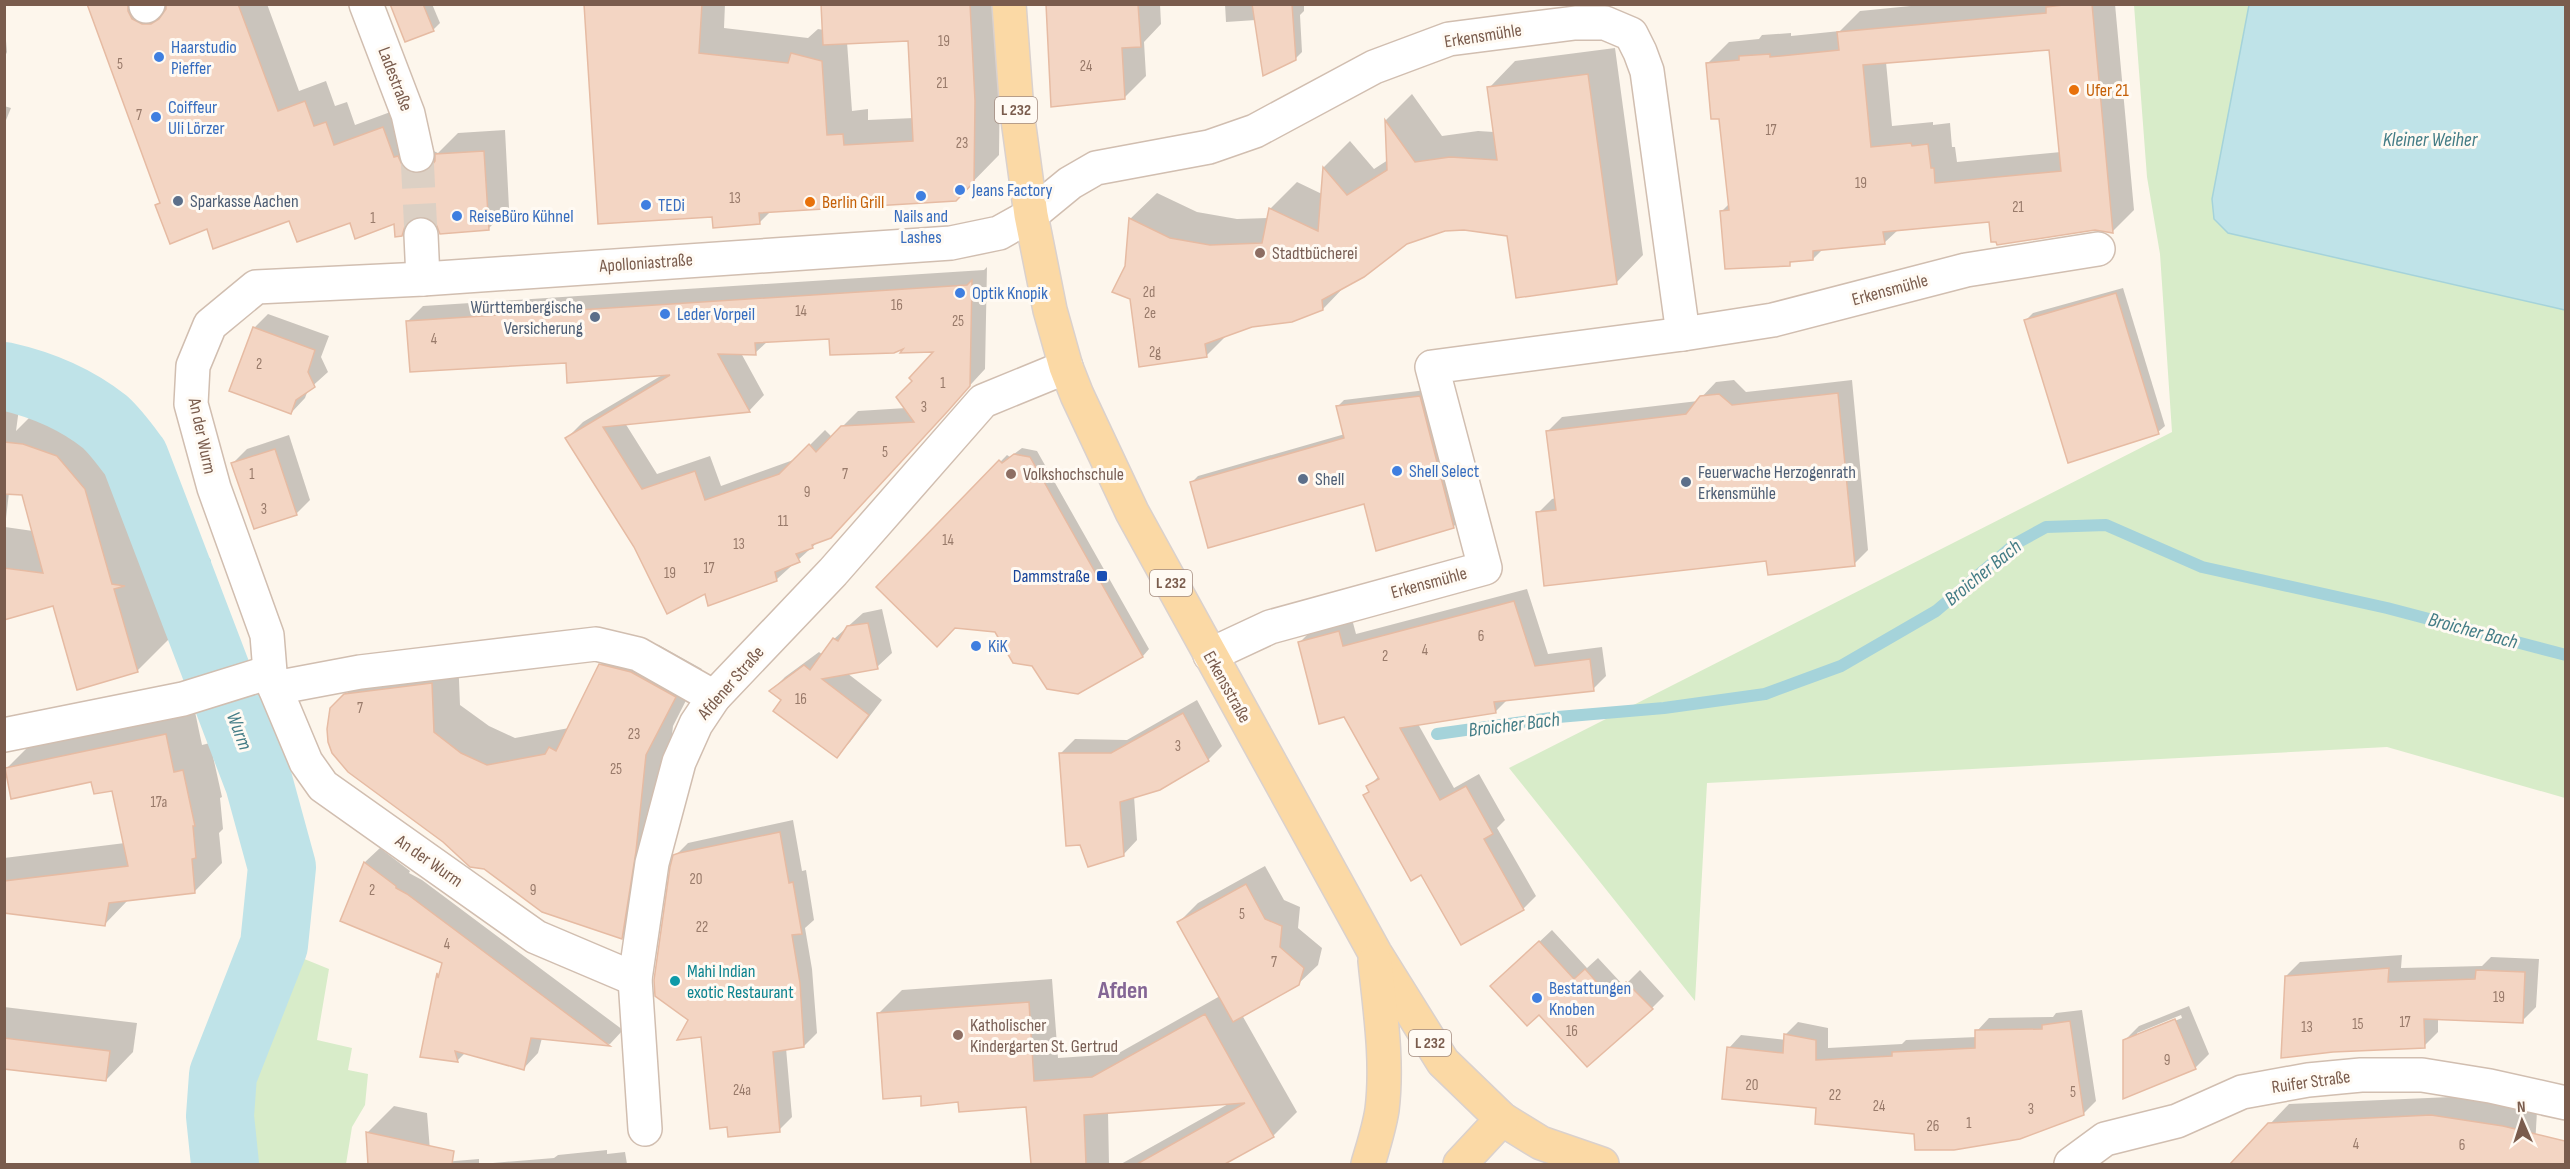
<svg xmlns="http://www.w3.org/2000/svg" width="2570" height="1169" viewBox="0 0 2570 1169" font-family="'Sofia Sans Condensed',sans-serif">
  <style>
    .green { fill: #d8ecc9 }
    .water { fill: #bfe3e8; stroke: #a5d3da; stroke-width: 1.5 }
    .shadow { fill: #0003; fill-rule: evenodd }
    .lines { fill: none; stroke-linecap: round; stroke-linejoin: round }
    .stream { stroke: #a5d3da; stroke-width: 12 }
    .river { stroke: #bfe3e8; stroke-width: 68 }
    .building { fill: #f3d5c3; stroke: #e6bba3; stroke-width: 1.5; fill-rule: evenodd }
    .minor-tunnel { stroke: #dcd0c4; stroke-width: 33; stroke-dasharray: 33 16; stroke-linecap: butt }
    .minor-casing { stroke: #d1beb0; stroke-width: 36 }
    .major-casing { stroke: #dad1cd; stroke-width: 36 }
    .minor { stroke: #fff; stroke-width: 33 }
    .major { stroke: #fbd9a5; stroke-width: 33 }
    .shop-dot { fill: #3f7fe0; stroke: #fffaf3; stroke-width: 2 }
    .food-dot { fill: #e8710a; stroke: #fffaf3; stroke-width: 2 }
    .service-dot { fill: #5c6f8a; stroke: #fffaf3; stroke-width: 2 }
    .education-dot { fill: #8d6e63; stroke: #fffaf3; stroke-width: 2 }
    .transit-dot { fill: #1a4fb4; stroke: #fffaf3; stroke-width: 2 }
    .culture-dot { fill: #0f9aa8; stroke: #fffaf3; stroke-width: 2 }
    .labels { text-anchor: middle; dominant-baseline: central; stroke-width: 6; stroke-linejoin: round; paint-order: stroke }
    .number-label { font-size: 15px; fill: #987a6a }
    .shield { fill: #fffaf3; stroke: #a28b7f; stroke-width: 1.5 }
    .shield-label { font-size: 16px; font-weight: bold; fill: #7a5c4d }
    .street-label { font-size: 18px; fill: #7a5c4d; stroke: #fffaf3 }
    .shop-label { font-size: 18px; fill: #366cbe; stroke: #fffaf3; text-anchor: start }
    .food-label { font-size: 18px; fill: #c56008; stroke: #fffaf3; text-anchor: start }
    .service-label { font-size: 18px; fill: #4e5e75; stroke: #fffaf3; text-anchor: start }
    .education-label { font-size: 18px; fill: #785e54; stroke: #fffaf3; text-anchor: start }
    .transit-label { font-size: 18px; fill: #164399; stroke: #fffaf3; text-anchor: end }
    .culture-label { font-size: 18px; fill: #0d838f; stroke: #fffaf3; text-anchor: start }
    .water-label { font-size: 20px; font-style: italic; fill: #437c86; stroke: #fffaf3 }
    .district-label { font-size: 24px; font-weight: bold; fill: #846695; stroke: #fffaf3 }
  </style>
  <rect width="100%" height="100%" fill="#fdf6ec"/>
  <g class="green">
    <path d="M2134,5H2565V798L2387,747L1707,783L1695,1001L1509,768L2172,432L2160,254L2147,177Z"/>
    <path d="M276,867L313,874L292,954L329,969L317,1040L352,1048L348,1070L368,1074L365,1105L352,1127L346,1164H195V1111L215,1035L254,937Z"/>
  </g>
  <path class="water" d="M2249,5H2565V310L2228,233L2214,219L2212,199Z"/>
  <g class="shadow">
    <path d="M88,4H267L299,91L326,81L335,106L347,102L355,125L404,107L423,146L438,153L458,133L505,130L509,208L488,229L438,224L431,217L421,215L402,235L396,222L290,219L208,227L157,205L161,201Z"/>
    <path d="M392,4H432L440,23L433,30Z"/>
    <path d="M586,4H725L724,28L808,38L818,29L824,30V4H996L1000,75L999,155L956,199L771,211L760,222L714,215ZM909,40L914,118L868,120V109L852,111L847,42Z"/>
    <path d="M1047,4H1160L1161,24L1144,42L1146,76L1124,98Z"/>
    <path d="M1225,4H1304V11L1300,15L1302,52L1295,59L1256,20L1226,22Z"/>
    <path d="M1931,4H2115L2134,210L2113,231L1990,220L1898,230L1884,243L1823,249L1813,259L1794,260L1789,264L1721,212L1729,204L1721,117L1707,64L1729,42L1759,39L1762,35L1791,33V36L1840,31L1860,11ZM2050,49L2061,152L1957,162L1955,147H1952L1950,123L1933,125V122L1892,126L1886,62Z"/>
    <path d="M4,17L7,52L4,59Z"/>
    <path d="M1615,48L1643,255L1617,282L1508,234L1465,229L1445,230L1406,243L1347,284L1323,309L1252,326L1227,335L1207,355L1126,266L1130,219L1157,193L1197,212L1237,219L1268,218L1270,209L1297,182L1322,194L1324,167L1350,141L1374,169L1388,160L1386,120L1412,94L1442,136L1478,131L1494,132L1489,88L1515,61Z"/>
    <path d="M4,106L11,108L4,125Z"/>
    <path d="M987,267L985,369L846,520L819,541L777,579L705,592L635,546L567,438L583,422L664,374L568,361L408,321L423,306L984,270ZM830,337L936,350L915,380L906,408L858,411L832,437L825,430L796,459L721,486L710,456L657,474L625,423L749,411L764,395L741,353H755L768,341Z"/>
    <path d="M2123,288L2165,426L2158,432L2026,320L2033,313Z"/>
    <path d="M268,314L329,336L321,357L328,372L308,390L305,398L291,413L254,328Z"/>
    <path d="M1734,380L1746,392L1852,380L1868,550L1854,564L1768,560L1538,513L1552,499L1556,498L1548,431L1562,417L1698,401L1716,382Z"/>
    <path d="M1426,390L1460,520L1453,527L1365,503L1192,482L1198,476L1345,434L1337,407L1344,400Z"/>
    <path d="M4,399L20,401L16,431L44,403L93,421L120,453L148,548L158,550L150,558L173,635L137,671L54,604L4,616ZM13,458L33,531L5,527Z"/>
    <path d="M289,435L310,500L296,514L233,463L247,449Z"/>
    <path d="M1022,448L1037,451L1149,649L1143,656L1078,693L1033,665L996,631L878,587L1007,455L1010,457Z"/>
    <path d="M1527,589L1548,654L1602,647L1606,676L1593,689L1508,699L1495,712L1418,724L1454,788L1479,774L1505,820L1497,828L1536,896L1523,909L1422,873L1365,796L1370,790L1368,787L1379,776L1300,642L1313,629L1352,619L1356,634Z"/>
    <path d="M882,609L892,653L877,667L847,673L882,700L850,742L836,756L783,700L771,691L785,677L819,652L823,655L834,639L863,613Z"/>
    <path d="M627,637L659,645L702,669L673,726L662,823L649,910L621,938L332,708L373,667L458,656L460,705L489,726L515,738L569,728L600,665Z"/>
    <path d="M1197,700L1222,746L1208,760L1134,796L1137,840L1123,855L1061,753L1075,739L1127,740Z"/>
    <path d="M194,707L202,745L210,743L222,797L220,798L223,829L219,833L222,863L195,891L129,899L105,924L4,911V858L125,843L113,789L92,780L6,769L34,741Z"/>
    <path d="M793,820L802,871L806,870L814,920L805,928L812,969L817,1033L804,1046L786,1048L792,1117L779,1130L690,1020L675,856L688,843Z"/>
    <path d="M380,848L410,871L409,873L422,880L623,1030L610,1044L542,1038L538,1053L524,1068L466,1052L458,1060L422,1055L439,974L444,962L342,920L365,862Z"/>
    <path d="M1265,866L1284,900L1300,907L1298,928L1322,948L1318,965L1298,984L1242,1015L1297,1112L1273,1136L1222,1164H1121L1230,1103L1108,1111L1109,1164H1033L1028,1106L959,1101L922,1095L878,1014L902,990L1052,979L1058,1058L1117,1054L1220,996L1179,922L1198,903Z"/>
    <path d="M1552,930L1587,968L1598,958L1624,986L1640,970L1664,996L1652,1008L1505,974Z"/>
    <path d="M2402,955L2401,968L2482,966L2491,957L2539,959L2536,1007L2522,1021L2438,1018V1032L2424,1046L2286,976L2300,962Z"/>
    <path d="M2189,1006L2209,1054L2195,1068L2125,1040L2139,1026ZM2181,1015L2182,1018L2137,1036V1033Z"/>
    <path d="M4,1007L137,1023L133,1052L106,1080L4,1067Z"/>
    <path d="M2082,1010L2096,1101L2083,1114L1818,1107L1729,1048L1741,1035L1786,1040V1034L1798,1022L1828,1028V1048L1902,1044L1906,1040L1977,1037V1031L1989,1018L2053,1017L2056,1013Z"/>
    <path d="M2451,1097L2537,1111L2534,1164H2232L2289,1104Z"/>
    <path d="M394,1106L427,1113L431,1163L479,1159V1164H369L367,1133Z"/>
    <path d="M607,1150V1154L625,1152L627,1164H481L554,1158L558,1155Z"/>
  </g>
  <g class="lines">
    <g class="stream">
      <path d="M172,553L205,562"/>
      <path d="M1437,734L1558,717L1664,708L1765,694L1841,666L1936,611L2015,544L2046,527L2106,525L2202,567L2387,608L2566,655"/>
    </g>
    <path class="river" d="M4,376C40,384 76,399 105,422C116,432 126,446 135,458L259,783L282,867L274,945L223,1075L220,1116L225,1164"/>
  </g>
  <g class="building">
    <path d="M87,4H128V11L132,19L142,24H151L159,19L166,9V4H238L278,111L305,101L314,126L326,122L334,145L383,127L394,157L398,156L403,167L411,173H420L430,168L435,161V154L484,151L489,230L440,234L436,224L430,219L420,216L410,220L405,226L402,236L395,237L394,224L355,239L350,223L297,242L289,221L213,249L207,229L170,244L155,205L160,203Z"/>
    <path d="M390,4H423L434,31L405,42Z"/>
    <path d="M584,4H702L699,53L788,63L791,53L822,61L827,135L843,134L844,145L913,141L908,41L823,45L821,4H970L975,101L974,182L956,201L759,213L760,224L713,228L712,217L598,224Z"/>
    <path d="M1046,4H1138L1141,47L1122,48L1125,99L1051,107Z"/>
    <path d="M1252,4H1292L1296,60L1263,76Z"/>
    <path d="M2072,4H2092L2113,233L2095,230L1997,245L1996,242H1991L1989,222L1883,232L1885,244L1813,251V260L1790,262V266L1725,269L1720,211L1729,210L1719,119H1711L1706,63L1739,60V56L1770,54V57L1839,50L1837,32L2046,13V7ZM2049,50L2061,171L1935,183L1934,168H1931L1928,144L1912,146L1911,143L1871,147L1863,65Z"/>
    <path d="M1588,74L1617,284L1516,298L1507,236L1464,230L1445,231L1407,244L1364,277L1322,300L1323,310L1292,322L1252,327L1205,344L1207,357L1139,367L1130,299L1112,292L1125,266L1129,218L1170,238L1210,245L1262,243L1269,208L1318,231L1323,167L1347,195L1387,170L1385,120L1415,162L1450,157L1497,160L1487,87Z"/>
    <path d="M972,280L970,386L947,412L831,538L812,545L813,548L796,554L800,562L775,572L777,581L708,606L705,594L667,614L634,547L565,438L670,375L567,383L566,363L410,372L406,321L967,285ZM829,339L830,355L894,353L903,349L900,353L933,352L909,378L912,381L896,397L914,422L841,426L816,452L809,444L779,474L705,500L695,471L642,489L603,427L750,412L718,354L756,355L755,343Z"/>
    <path d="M2116,293L2159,434L2068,463L2024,320Z"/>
    <path d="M253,327L315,350L308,372L315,387L296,400L291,414L229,391Z"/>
    <path d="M1838,393L1855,566L1768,575L1766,561L1544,586L1536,512L1556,510L1546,431L1686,414L1700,396L1719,394L1732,405Z"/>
    <path d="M1420,396L1454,528L1376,551L1364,504L1208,548L1190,482L1344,438L1336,406Z"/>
    <path d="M4,442L23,444L57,456L85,489L112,584L125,586L114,589L138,672L77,690L53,606L4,620V568L43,573L22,495L4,494Z"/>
    <path d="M275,449L297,515L254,529L231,463Z"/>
    <path d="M1014,454L1030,457L1143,657L1078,694L1047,689L1032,666L1013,663L995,632L955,628L937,647L876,587L999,460L1002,463Z"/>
    <path d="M1514,601L1535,666L1590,659L1594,691L1494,702L1496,713L1400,728L1440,800L1466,786L1493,834L1484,839L1524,910L1461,945L1421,875L1411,881L1363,795L1369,792L1366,786L1379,779L1344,717L1319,724L1298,642L1339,631L1343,646Z"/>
    <path d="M868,623L878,669L822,679L869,715L837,758L773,711L781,700L769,691L804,665L810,670L833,638L838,641L847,626Z"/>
    <path d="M599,664L631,672L676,697L646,755L636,851L622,939L542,912L484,869L470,867L443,842L348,772L332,753L328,742L327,729L330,708L344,694L432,683L434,732L461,753L487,765L545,754L549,747L556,751Z"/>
    <path d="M1183,713L1209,761L1160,790L1120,802L1124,856L1088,867L1080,845L1066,846L1059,753H1111Z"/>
    <path d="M166,734L174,772L183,770L195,826H193L196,858L192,859L195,893L109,903L105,926L4,913V881L128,866L112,791L94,794L91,782L11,799L5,768Z"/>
    <path d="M780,832L789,883L793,882L802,934L792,935L800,983L804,1047L773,1052L780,1132L728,1137L727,1127L710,1129L701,1037L677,1040L688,1020L655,996L654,980L670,867L673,855L679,853Z"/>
    <path d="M364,862L396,886V888L407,894L610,1046L531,1038L524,1070L455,1051L458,1062L420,1057L437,973L438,978L442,963L340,921Z"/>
    <path d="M1246,884L1265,919L1282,926L1280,947L1304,968L1299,985L1233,1022L1177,922Z"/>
    <path d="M1539,941L1574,979L1585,969L1610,997L1626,982L1653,1009L1587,1067L1539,1015L1527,1026L1490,986Z"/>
    <path d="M2389,968L2388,982L2475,979L2476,970L2525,972L2523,1023L2424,1019L2425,1048L2333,1052L2281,1058L2285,976Z"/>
    <path d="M1029,1002L1034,1081L1092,1077L1205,1014L1274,1137L1225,1164H1137L1245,1103L1084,1115L1086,1164H1031L1026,1107L959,1112L958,1102L921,1106V1096L883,1099L877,1013Z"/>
    <path d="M2175,1019L2196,1069L2123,1099V1040Z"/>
    <path d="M2070,1021L2084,1115L2020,1139L1954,1150H1915L1914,1134L1815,1124L1816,1108L1722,1099L1727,1047L1783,1053L1784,1034L1816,1040V1060L1892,1056V1052L1975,1048V1030L2042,1029V1025Z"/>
    <path d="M4,1038L110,1051L106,1081L4,1069Z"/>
    <path d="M2431,1115L2503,1126L2565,1141V1164H2230L2268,1123Z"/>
    <path d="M366,1132L454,1151L452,1164H368Z"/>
  </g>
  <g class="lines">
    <path class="minor-tunnel" d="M417,155L421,235"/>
    <g class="minor-casing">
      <g id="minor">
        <path d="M366,4L408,114L417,155"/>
        <path d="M146,6L148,4"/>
        <path d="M421,235L423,279"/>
        <path d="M1210,655L1270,627L1485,568L1432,367L1683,334L1773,320L1966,270L2098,249"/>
        <path d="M275,688L360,672L596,644L638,654L714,697"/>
        <path d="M4,735L183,699L270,672"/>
        <path d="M635,979L536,937L323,786L306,762L275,688L270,672L267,635L214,488L191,404L193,366L210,325L256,287L423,279L951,243L999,233L1031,215L1070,183L1096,168L1209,147L1255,131L1374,67L1449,39L1575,23H1605L1631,34L1640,52L1647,71L1683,334"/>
        <path d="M645,1129L635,979L652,863L679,762L696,724L714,697L833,572L983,401L1066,367"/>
        <path d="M2071,1164L2105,1139L2177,1121L2242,1092L2308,1080L2361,1075H2422L2490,1086L2566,1103"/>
      </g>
    </g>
    <g class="major-casing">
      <g id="major">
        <path d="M1009,4L1017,112L1031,215L1050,310L1066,367L1077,395L1132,512L1375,953L1443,1062L1502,1119L1541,1143L1602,1164"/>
        <path d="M1368,1164C1373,1147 1379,1129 1382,1110C1388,1061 1380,1010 1375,961"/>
        <path d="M1460,1164L1502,1119"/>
      </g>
    </g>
    <use href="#minor" class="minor"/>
    <use href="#major" class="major"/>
  </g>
  <g class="shop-dot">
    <circle cx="159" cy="57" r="6"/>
    <circle cx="156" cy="117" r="6"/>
    <circle cx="960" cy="190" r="6"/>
    <circle cx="921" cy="196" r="6"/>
    <circle cx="646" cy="205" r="6"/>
    <circle cx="457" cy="216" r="6"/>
    <circle cx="960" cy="293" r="6"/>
    <circle cx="665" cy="314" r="6"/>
    <circle cx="1397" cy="471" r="6"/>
    <circle cx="976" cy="646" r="6"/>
    <circle cx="1537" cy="998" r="6"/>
  </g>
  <g class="food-dot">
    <circle cx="2074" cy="90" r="6"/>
    <circle cx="810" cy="202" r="6"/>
  </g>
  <g class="service-dot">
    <circle cx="178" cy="201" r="6"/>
    <circle cx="595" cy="317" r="6"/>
    <circle cx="1303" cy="479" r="6"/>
    <circle cx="1686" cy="482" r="6"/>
  </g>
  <g class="education-dot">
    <circle cx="1260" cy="253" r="6"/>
    <circle cx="1011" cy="474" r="6"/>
    <circle cx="958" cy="1035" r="6"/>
  </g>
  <rect class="transit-dot" x="1096" y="570" width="12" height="12" rx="3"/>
  <circle class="culture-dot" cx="675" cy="981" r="6"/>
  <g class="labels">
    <g class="number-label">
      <text x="944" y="41">19</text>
      <text x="120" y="64">5</text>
      <text x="1086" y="66">24</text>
      <text x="942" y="83">21</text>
      <text x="139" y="115">7</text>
      <text x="1771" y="130">17</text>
      <text x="962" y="143">23</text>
      <text x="1861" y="183">19</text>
      <text x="735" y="198">13</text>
      <text x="2018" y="207">21</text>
      <text x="373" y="218">1</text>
      <text x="1149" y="292">2d</text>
      <text x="897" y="305">16</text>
      <text x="801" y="311">14</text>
      <text x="1150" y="313">2e</text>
      <text x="958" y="321">25</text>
      <text x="434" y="339">4</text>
      <text x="1155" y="352">2g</text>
      <text x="259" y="364">2</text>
      <text x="943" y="383">1</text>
      <text x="924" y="407">3</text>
      <text x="885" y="452">5</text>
      <text x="252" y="474">1</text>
      <text x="845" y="474">7</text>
      <text x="807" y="492">9</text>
      <text x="264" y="509">3</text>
      <text x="783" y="521">11</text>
      <text x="948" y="540">14</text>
      <text x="739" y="544">13</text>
      <text x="709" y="568">17</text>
      <text x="670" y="573">19</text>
      <text x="1481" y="636">6</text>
      <text x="1425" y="650">4</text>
      <text x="1385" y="656">2</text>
      <text x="801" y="699">16</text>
      <text x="360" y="708">7</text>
      <text x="634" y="734">23</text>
      <text x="1178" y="746">3</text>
      <text x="616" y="769">25</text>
      <text x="159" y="802">17a</text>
      <text x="696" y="879">20</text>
      <text x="372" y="890">2</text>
      <text x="533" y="890">9</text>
      <text x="1242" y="914">5</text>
      <text x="702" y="927">22</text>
      <text x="447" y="944">4</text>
      <text x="1274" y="962">7</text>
      <text x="2499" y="997">19</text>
      <text x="2405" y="1022">17</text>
      <text x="2358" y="1024">15</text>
      <text x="2307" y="1027">13</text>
      <text x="1572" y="1031">16</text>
      <text x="2167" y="1060">9</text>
      <text x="1752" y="1085">20</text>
      <text x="742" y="1090">24a</text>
      <text x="2073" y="1092">5</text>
      <text x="1835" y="1095">22</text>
      <text x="1879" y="1106">24</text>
      <text x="2031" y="1109">3</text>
      <text x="1969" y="1123">1</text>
      <text x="1933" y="1126">26</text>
      <text x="2356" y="1144">4</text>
      <text x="2462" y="1145">6</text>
    </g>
    <g class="shield">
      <rect x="995" y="97" width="42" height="26" rx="4.5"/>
      <rect x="1150" y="570" width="42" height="26" rx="4.5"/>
      <rect x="1409" y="1030" width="42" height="26" rx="4.5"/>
    </g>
    <g class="shield-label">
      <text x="1016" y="110">L 232</text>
      <text x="1171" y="583">L 232</text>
      <text x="1430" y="1043">L 232</text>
    </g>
    <g class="street-label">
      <text transform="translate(1483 36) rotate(-9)">Erkensmühle</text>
      <text transform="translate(395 79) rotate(69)">Ladestraße</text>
      <text transform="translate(646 263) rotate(-4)">Apolloniastraße</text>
      <text transform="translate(1890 290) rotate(-15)">Erkensmühle</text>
      <text transform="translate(202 436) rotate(78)">An der Wurm</text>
      <text transform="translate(1429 583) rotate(-15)">Erkensmühle</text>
      <text transform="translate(731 683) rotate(-49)">Afdener Straße</text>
      <text transform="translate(1227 687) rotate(61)">Erkensstraße</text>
      <text transform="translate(429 861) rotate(35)">An der Wurm</text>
      <text transform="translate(2311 1082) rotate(-8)">Ruifer Straße</text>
    </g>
    <g class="shop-label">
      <text x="171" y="47">Haarstudio<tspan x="171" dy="21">Pieffer</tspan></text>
      <text x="168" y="107">Coiffeur<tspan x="168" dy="21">Uli Lörzer</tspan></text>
      <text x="972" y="190">Jeans Factory</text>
      <text x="658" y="205">TEDi</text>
      <text x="469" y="216">ReiseBüro Kühnel</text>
      <text x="921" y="216" text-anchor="middle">Nails and<tspan x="921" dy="21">Lashes</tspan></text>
      <text x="972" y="293">Optik Knopik</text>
      <text x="677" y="314">Leder Vorpeil</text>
      <text x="1409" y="471">Shell Select</text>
      <text x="988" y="646">KiK</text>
      <text x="1549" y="988">Bestattungen<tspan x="1549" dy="21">Knoben</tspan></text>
    </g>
    <g class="food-label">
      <text x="2086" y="90">Ufer 21</text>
      <text x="822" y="202">Berlin Grill</text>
    </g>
    <g class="service-label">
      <text x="190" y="201">Sparkasse Aachen</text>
      <text x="583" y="307" text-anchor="end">Württembergische<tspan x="583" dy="21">Versicherung</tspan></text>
      <text x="1698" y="472">Feuerwache Herzogenrath<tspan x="1698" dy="21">Erkensmühle</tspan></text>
      <text x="1315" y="479">Shell</text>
    </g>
    <g class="education-label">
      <text x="1272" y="253">Stadtbücherei</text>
      <text x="1023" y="474">Volkshochschule</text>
      <text x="970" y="1025">Katholischer<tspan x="970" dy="21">Kindergarten St. Gertrud</tspan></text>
    </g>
    <g class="transit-label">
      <text x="1090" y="576">Dammstraße</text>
    </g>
    <g class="culture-label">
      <text x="687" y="971">Mahi Indian<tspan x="687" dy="21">exotic Restaurant</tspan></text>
    </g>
    <g class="water-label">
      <text x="2430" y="140">Kleiner Weiher</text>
      <text transform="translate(1983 573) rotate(-39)">Broicher Bach</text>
      <text transform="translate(2473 631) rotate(15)">Broicher Bach</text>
      <text transform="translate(1514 725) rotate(-7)">Broicher Bach</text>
      <text transform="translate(239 731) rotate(69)">Wurm</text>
    </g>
    <g class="district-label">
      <text x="1123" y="990">Afden</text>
    </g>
  </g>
  <rect width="2570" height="1169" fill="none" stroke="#7a5c4d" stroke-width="12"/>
  <g transform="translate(2522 1121) rotate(357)" stroke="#fffaf3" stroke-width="4.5" paint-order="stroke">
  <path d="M0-4.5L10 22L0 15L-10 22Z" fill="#7a5c4d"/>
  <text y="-9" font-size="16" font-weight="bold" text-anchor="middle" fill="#7a5c4d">N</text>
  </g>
</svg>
